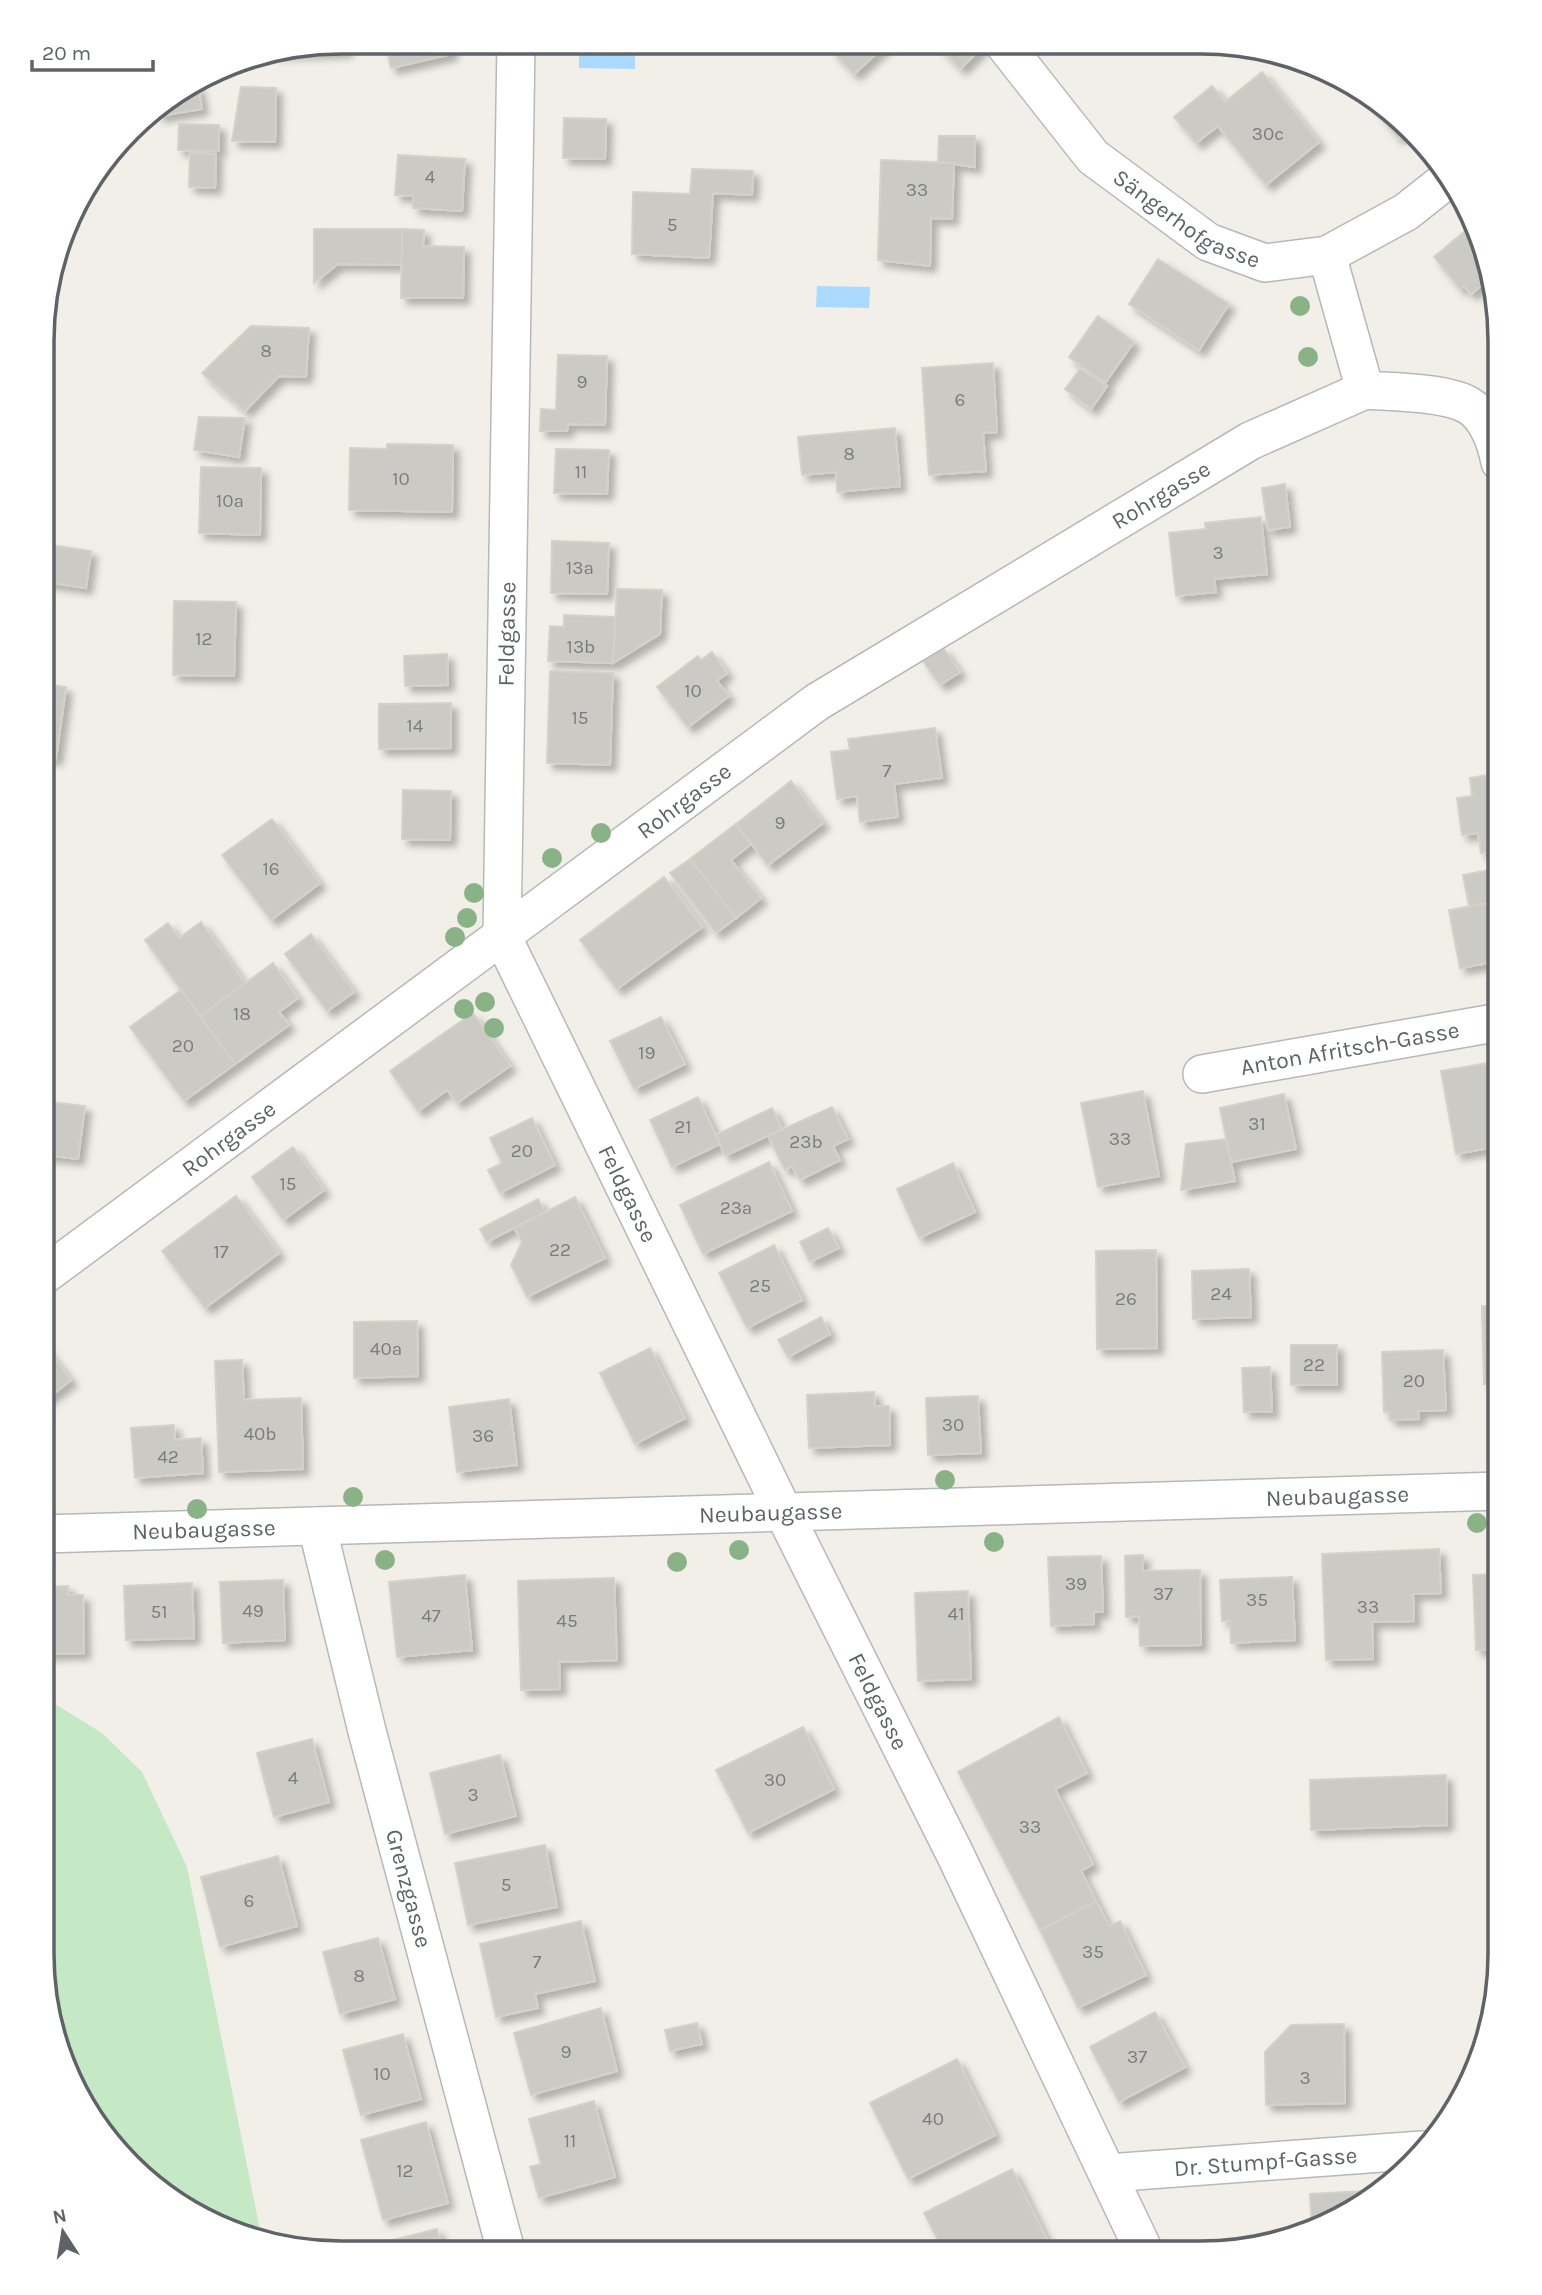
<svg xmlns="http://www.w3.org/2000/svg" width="1542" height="2295" viewBox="0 0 1542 2295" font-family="Karla,sans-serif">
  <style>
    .green { fill: #c5e8c5 }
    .water { fill: #aadaff }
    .building { fill: #cccac5; stroke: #d6d1c6; stroke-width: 2; filter: url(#shadow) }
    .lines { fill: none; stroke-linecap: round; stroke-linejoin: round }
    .minor-casing { stroke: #b5b8bc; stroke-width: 40 }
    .minor { stroke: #fff; stroke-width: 37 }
    .tree { fill: #89b387 }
    .labels { text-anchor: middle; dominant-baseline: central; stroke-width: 7; stroke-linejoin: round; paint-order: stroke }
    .number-label { font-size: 19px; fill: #7a7d7f }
    .street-label { font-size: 23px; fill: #5f6368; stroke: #fff }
    .rim { fill: none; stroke: #5f6368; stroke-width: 3.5 }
  </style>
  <defs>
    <filter id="shadow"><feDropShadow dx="6" dy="6" stdDeviation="3.5" flood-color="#0004"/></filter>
  </defs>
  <rect width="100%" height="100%" fill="#f1efe8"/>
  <path class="green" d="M42,1696L102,1733L142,1772L187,1867L262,2240L227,2230L159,2191L104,2136L65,2069L42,1954Z"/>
  <g class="water">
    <path d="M579,43H635V69L579,68Z"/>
    <path d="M817,286L870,287L869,308L816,307Z"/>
  </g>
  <g class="building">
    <path d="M341,42H346V51L272,54Z"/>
    <path d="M385,42H450L452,54L391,68Z"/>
    <path d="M838,43L887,44L854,74L831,50Z"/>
    <path d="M937,44H979L982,48L960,69Z"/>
    <path d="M1262,72L1319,142L1266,185L1218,126L1196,143L1174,117L1212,86L1225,102Z"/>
    <path d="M198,85L202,109L158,116L157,109Z"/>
    <path d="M241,87L276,88L275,142L232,141Z"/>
    <path d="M1361,91L1383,104L1409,129L1398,138Z"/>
    <path d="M564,118L606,119L605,159L563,158Z"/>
    <path d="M179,124L219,125V151L178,150Z"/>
    <path d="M939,136H975V167L938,162Z"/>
    <path d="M190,153L216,154L215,188L189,187Z"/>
    <path d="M398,155L465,159L462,211L413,208V196L395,195Z"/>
    <path d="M881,160L954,163L952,219L931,218L930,266L878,260Z"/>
    <path d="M692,169L753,171L752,195L713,193L709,258L632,254L633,192L690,194Z"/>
    <path d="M1471,226L1479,235L1489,285L1486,282L1471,294L1464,286L1460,289L1434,257Z"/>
    <path d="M314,229H402V265L338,264L314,283Z"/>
    <path d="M402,229L424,230L423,246L464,247L463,298H401Z"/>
    <path d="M1158,259L1229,304L1199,350L1129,304Z"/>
    <path d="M1098,316L1134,342L1105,383L1069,357Z"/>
    <path d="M251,326L309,328L306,377L279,376L245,411L202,373Z"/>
    <path d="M558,355L607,356L605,425L568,424L567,431H540L541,409L556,410Z"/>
    <path d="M993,363L997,432L983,433L986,471L929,475L922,368Z"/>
    <path d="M1080,369L1107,386L1091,409L1065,389Z"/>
    <path d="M199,417L245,418L239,457L194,450Z"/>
    <path d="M895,428L900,486L837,492L836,472L802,475L798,437Z"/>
    <path d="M387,444L453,445L452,512L349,510L350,448L387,449Z"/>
    <path d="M556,449L609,450L607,494L554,493Z"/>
    <path d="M201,467L261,468L260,535L199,533Z"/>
    <path d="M1285,484L1290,527L1268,530L1262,488Z"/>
    <path d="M1261,517L1267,574L1214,579L1216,592L1176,596L1169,533L1206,529L1205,523Z"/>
    <path d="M552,541L609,543L607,594L551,593Z"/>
    <path d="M44,544L91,551L86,588L44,582Z"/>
    <path d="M617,589L662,590L660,634L613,663Z"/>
    <path d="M174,601L236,602L234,676L173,675Z"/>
    <path d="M564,615L615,617L613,663L548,661L550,626L564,627Z"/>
    <path d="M943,648L960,672L940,685L923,661Z"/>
    <path d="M712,652L727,673L717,681L729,696L688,727L657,687L698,656L701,660Z"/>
    <path d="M447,654L448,685L405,686L404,656Z"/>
    <path d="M550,671L613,673L610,765L547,763Z"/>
    <path d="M44,684L66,687L56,759L44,757Z"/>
    <path d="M451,703V748L379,749V704Z"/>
    <path d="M935,728L942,778L894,784L898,817L860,822L857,796L837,799L831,752L850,750L848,739Z"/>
    <path d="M1500,773V850L1481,853L1478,833L1462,835L1457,798L1472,796L1470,778Z"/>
    <path d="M791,781L823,823L768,865L736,824Z"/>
    <path d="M403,790L451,791L450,840L402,839Z"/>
    <path d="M272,819L320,883L271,920L222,855Z"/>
    <path d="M736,824L751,844L731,860L761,898L736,918L690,859Z"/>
    <path d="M690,859L736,918L716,933L670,873Z"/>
    <path d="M1500,868V901L1469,906L1463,875Z"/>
    <path d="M664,877L702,927L617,989L580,940Z"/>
    <path d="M1500,901V961L1460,968L1449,910Z"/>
    <path d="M201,922L245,983L200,1016L145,940L168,923L179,938Z"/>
    <path d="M311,934L354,992L327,1011L285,954Z"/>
    <path d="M273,963L298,998L279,1012L289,1025L235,1064L200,1016Z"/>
    <path d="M181,990L235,1064L184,1101L130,1027Z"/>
    <path d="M473,1013L510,1066L457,1103L447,1090L418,1111L390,1071Z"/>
    <path d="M661,1017L685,1064L634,1089L610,1041Z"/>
    <path d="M1500,1061V1146L1456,1154L1441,1071Z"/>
    <path d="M1143,1091L1159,1176L1098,1187L1081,1103Z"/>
    <path d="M1284,1094L1296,1149L1231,1162L1220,1108Z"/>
    <path d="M698,1097L720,1144L672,1167L650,1120Z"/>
    <path d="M43,1101L85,1106L78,1159L43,1155Z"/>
    <path d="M832,1107L848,1139L833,1146L840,1160L800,1180L792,1166L785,1170L768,1136Z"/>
    <path d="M772,1108L782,1129L725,1156L716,1135Z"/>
    <path d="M532,1118L555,1165L500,1193L488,1170L502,1163L490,1138Z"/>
    <path d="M1226,1139L1235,1181L1181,1190L1186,1144Z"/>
    <path d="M293,1147L324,1190L283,1220L252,1177Z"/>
    <path d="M769,1162L792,1211L703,1254L680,1205Z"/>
    <path d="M953,1163L975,1212L919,1238L897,1189Z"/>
    <path d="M236,1196L279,1253L205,1308L162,1251Z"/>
    <path d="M575,1197L605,1258L527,1297L511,1265L522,1242L514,1228Z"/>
    <path d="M538,1199L545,1212L487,1242L480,1229Z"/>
    <path d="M828,1228L839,1248L810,1262L800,1242Z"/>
    <path d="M774,1245L802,1300L747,1328L719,1273Z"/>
    <path d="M1156,1250L1157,1348L1097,1349L1096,1251Z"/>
    <path d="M1249,1269L1251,1317L1193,1319L1192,1271Z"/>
    <path d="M1482,1306H1500V1384H1484Z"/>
    <path d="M821,1317L830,1334L788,1357L778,1340Z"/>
    <path d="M417,1321L418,1376L354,1378V1322Z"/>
    <path d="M43,1344L71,1380L43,1402Z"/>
    <rect x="1291" y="1345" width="46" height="40"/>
    <path d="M650,1348L685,1418L635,1444L600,1373Z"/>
    <path d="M1443,1350L1446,1410L1418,1411L1419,1419L1390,1420V1412H1384L1382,1352Z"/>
    <path d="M242,1360L244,1400L301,1398L303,1469L219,1472L215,1361Z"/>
    <path d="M1270,1367L1272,1412H1244L1242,1368Z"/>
    <path d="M874,1392L875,1406H889L890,1445L809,1448L807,1395Z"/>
    <path d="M978,1396L981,1453L928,1455L926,1398Z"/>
    <path d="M509,1399L517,1465L457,1472L449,1407Z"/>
    <path d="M174,1425L175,1440L201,1438L203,1473L135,1478L131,1428Z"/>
    <path d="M1439,1549L1441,1593L1413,1594L1414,1621L1372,1622L1373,1659L1326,1660L1322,1554Z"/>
    <path d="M1143,1555V1571L1200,1570L1201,1645L1140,1646L1139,1616L1126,1617L1125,1556Z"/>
    <path d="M1101,1556L1103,1612H1094V1624L1051,1626L1048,1557Z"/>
    <path d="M1499,1574V1649L1476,1650L1473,1575Z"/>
    <path d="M465,1575L472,1650L397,1657L389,1582Z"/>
    <path d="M1292,1577L1295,1640L1231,1643L1230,1620L1222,1621L1220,1580Z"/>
    <path d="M614,1578L617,1660L559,1662L560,1689L521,1690L518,1581Z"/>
    <path d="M283,1580L285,1640L223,1643L220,1582Z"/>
    <path d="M192,1583L194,1638L126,1640L124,1586Z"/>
    <path d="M68,1586V1595H83L84,1653L42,1654L43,1587Z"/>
    <path d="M968,1591L971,1679L918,1681L915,1593Z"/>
    <path d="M1059,1717L1087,1773L1055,1789L1093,1864L1081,1871L1096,1901L1040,1930L958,1772Z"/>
    <path d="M803,1727L834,1789L748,1833L716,1770Z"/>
    <path d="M312,1739L329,1802L274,1817L257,1753Z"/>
    <path d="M500,1755L516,1816L445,1834L430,1773Z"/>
    <path d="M1446,1775L1447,1825L1311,1830L1310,1780Z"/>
    <path d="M545,1845L557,1907L468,1925L455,1863Z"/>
    <path d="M278,1856L297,1926L220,1947L201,1877Z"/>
    <path d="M1096,1901L1109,1926L1120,1921L1146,1975L1078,2008L1040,1930Z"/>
    <path d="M581,1921L595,1981L535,1994L538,2008L496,2017L480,1944Z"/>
    <path d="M378,1938L395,1999L340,2014L323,1952Z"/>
    <path d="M601,2008L617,2071L531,2095L514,2033Z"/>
    <path d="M1155,2012L1185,2067L1119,2102L1090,2047Z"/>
    <path d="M697,2023L702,2044L670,2051L665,2030Z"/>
    <path d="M1344,2024L1345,2103L1266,2105L1265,2052L1291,2025Z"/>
    <path d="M403,2034L421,2099L361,2115L343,2050Z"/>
    <path d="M957,2059L995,2135L908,2179L870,2103Z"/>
    <path d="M594,2101L615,2177L539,2198L530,2167L541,2164L529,2119Z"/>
    <path d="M426,2122L448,2203L383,2220L361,2140Z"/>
    <path d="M1012,2169L1048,2242L1026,2253L944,2252L924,2213Z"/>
    <path d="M1365,2191L1366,2201L1312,2231L1310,2194Z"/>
    <path d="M437,2229L443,2251H366L365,2247Z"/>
  </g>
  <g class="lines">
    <g class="minor-casing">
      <g id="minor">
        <path id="s1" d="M516,43L502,936L784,1513L955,1854L1145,2253"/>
        <path id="s2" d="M1004,44L1093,157L1208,242L1265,263L1327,255L1406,212L1449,178"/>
        <path d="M1327,255L1365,390C1392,392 1445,392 1468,405C1487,416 1496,442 1500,462"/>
        <path id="s3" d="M1202,1074L1500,1022"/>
        <path id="s4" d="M43,1276L817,702L1250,441L1365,390"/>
        <path id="s5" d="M317,1526L367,1731L506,2251"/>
        <path id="s6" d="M43,1534L1500,1491"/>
        <path id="s7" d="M1108,2173L1422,2150"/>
      </g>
    </g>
    <use href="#minor" class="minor"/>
  </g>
  <g class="tree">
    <circle cx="1300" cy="306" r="10"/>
    <circle cx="1308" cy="357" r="10"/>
    <circle cx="601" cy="833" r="10"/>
    <circle cx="552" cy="858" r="10"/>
    <circle cx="474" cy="893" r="10"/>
    <circle cx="467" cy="918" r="10"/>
    <circle cx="455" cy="937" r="10"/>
    <circle cx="485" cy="1002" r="10"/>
    <circle cx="464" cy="1009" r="10"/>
    <circle cx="494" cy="1028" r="10"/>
    <circle cx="945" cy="1480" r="10"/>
    <circle cx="353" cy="1497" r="10"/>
    <circle cx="197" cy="1509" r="10"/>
    <circle cx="1477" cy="1523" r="10"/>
    <circle cx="994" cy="1542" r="10"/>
    <circle cx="739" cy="1550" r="10"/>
    <circle cx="385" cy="1560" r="10"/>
    <circle cx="677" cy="1562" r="10"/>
  </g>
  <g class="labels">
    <g class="number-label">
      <text x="1268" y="134">30c</text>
      <text x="430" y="177">4</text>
      <text x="917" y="190">33</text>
      <text x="672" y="225">5</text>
      <text x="266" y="351">8</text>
      <text x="582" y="382">9</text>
      <text x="960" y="400">6</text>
      <text x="849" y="454">8</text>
      <text x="581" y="472">11</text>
      <text x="401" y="479">10</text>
      <text x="230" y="501">10a</text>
      <text x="1218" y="553">3</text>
      <text x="580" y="568">13a</text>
      <text x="204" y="639">12</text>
      <text x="581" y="647">13b</text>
      <text x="693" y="691">10</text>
      <text x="580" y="718">15</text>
      <text x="415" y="726">14</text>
      <text x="887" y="771">7</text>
      <text x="780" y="823">9</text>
      <text x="271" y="869">16</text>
      <text x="242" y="1014">18</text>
      <text x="183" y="1046">20</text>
      <text x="647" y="1053">19</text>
      <text x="1257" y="1124">31</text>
      <text x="683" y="1127">21</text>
      <text x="1120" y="1139">33</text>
      <text x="806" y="1142">23b</text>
      <text x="522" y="1151">20</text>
      <text x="288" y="1184">15</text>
      <text x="736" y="1208">23a</text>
      <text x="560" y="1250">22</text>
      <text x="221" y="1252">17</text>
      <text x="760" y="1286">25</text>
      <text x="1221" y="1294">24</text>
      <text x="1126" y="1299">26</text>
      <text x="386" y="1349">40a</text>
      <text x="1314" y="1365">22</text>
      <text x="1414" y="1381">20</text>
      <text x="953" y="1425">30</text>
      <text x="260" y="1434">40b</text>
      <text x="483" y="1436">36</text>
      <text x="168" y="1457">42</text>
      <text x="1076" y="1584">39</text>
      <text x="1163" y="1594">37</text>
      <text x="1257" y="1600">35</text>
      <text x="1368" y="1607">33</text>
      <text x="253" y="1611">49</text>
      <text x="159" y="1612">51</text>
      <text x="956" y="1614">41</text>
      <text x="431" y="1616">47</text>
      <text x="567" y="1621">45</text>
      <text x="293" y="1778">4</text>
      <text x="775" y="1780">30</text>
      <text x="473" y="1795">3</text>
      <text x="1030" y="1827">33</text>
      <text x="506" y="1885">5</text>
      <text x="249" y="1901">6</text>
      <text x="1093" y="1952">35</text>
      <text x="537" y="1962">7</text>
      <text x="359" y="1976">8</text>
      <text x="566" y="2052">9</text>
      <text x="1137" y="2057">37</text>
      <text x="382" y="2074">10</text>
      <text x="1305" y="2078">3</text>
      <text x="933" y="2119">40</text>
      <text x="570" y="2141">11</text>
      <text x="405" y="2171">12</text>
    </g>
    <g class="street-label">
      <text stroke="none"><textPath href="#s2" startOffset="257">Sängerhofgasse</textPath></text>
      <text stroke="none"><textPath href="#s4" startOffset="1365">Rohrgasse</textPath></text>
      <text transform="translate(507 634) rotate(-89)">Feldgasse</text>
      <text stroke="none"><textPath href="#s4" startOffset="798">Rohrgasse</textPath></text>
      <text stroke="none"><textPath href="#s3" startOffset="150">Anton Afritsch-Gasse</textPath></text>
      <text stroke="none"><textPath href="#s4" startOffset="231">Rohrgasse</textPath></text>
      <text stroke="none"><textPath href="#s1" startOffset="1180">Feldgasse</textPath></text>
      <text stroke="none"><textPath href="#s6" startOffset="1295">Neubaugasse</textPath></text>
      <text stroke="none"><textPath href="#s6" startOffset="728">Neubaugasse</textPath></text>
      <text stroke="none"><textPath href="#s6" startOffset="161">Neubaugasse</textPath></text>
      <text stroke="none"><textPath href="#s1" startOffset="1746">Feldgasse</textPath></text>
      <text stroke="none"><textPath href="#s5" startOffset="374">Grenzgasse</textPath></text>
      <text stroke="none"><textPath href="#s7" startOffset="158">Dr. Stumpf-Gasse</textPath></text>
    </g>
  </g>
  <path d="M0 0H1542V2295H0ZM341 54H1201A287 287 0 0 1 1488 341V1954A287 287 0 0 1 1201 2241H341A287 287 0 0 1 54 1954V341A287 287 0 0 1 341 54Z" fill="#fff" fill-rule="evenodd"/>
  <path class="rim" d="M341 54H1201A287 287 0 0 1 1488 341V1954A287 287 0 0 1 1201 2241H341A287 287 0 0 1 54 1954V341A287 287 0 0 1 341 54Z"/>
  <g transform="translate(63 2232) rotate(348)" stroke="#ffffff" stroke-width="5" paint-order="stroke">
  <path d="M0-5L12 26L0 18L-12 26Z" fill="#5f6368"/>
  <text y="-10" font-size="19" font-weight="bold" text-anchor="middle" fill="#5f6368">N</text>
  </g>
  <path d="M32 60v10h121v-10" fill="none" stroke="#5f6368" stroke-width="3.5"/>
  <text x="42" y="60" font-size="21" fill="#5f6368" stroke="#ffffff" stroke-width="5" paint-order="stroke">20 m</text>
</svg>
